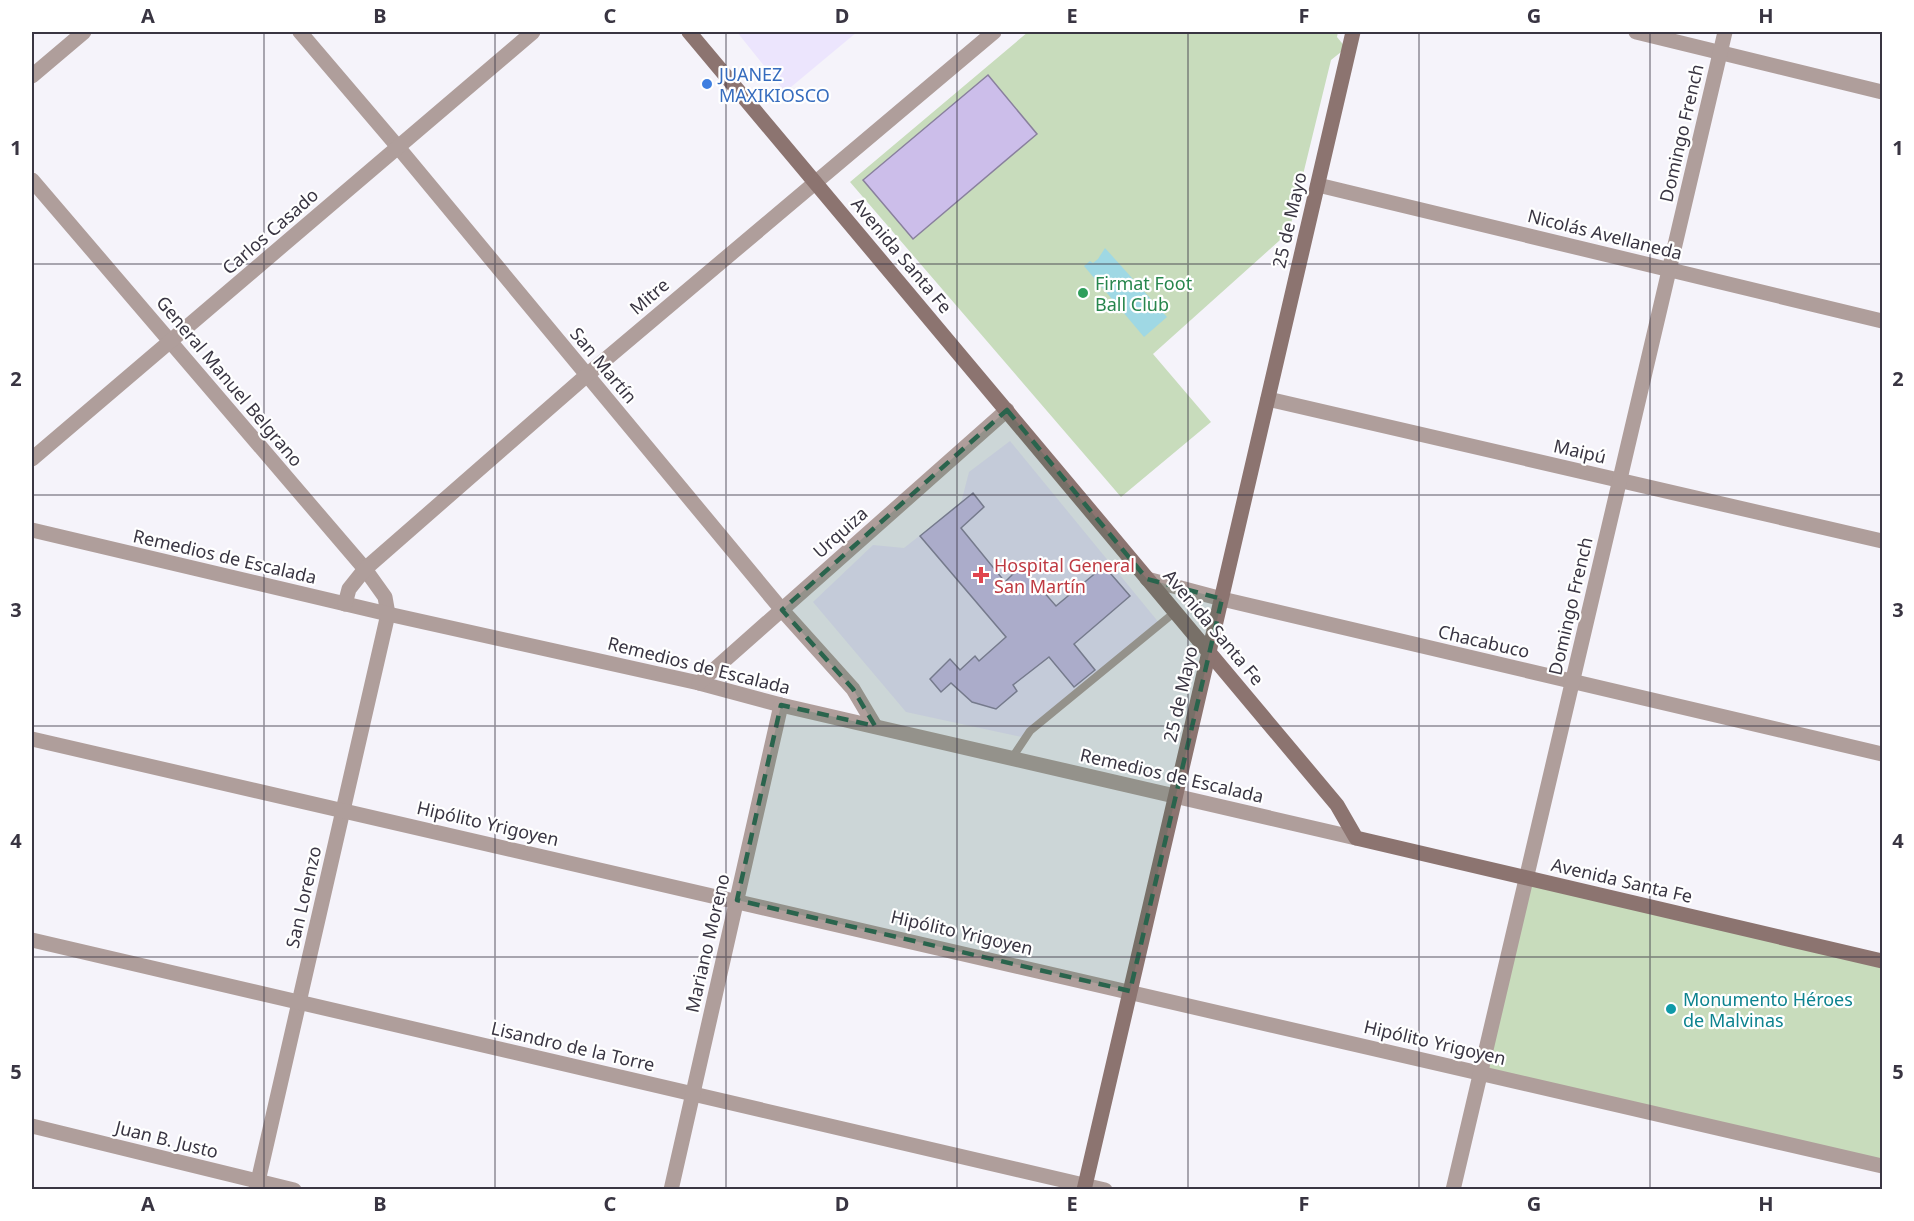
<svg xmlns="http://www.w3.org/2000/svg" width="1914" height="1221" viewBox="0 0 1914 1221" font-family="'Noto Sans',sans-serif">
  <style>
    .built { fill: #ece5fd }
    .green { fill: #c8dcbc }
    .water { fill: #9fd8e4 }
    .building { fill: #ccbeea; stroke: #89809d; stroke-width: 1.5 }
    .lines { fill: none; stroke-linecap: round; stroke-linejoin: round }
    .lane { stroke: #af9e9b; stroke-width: 8 }
    .street { stroke: #af9e9b; stroke-width: 15 }
    .secondary { stroke: #8c7470; stroke-width: 15 }
    .marked { fill: #2a644d; fill-opacity: 0.2; stroke: #2a644d; stroke-width: 4.5; stroke-dasharray: 12 8; stroke-linejoin: round }
    .grid { fill: none; stroke: #393542; stroke-width: 1.5; stroke-opacity: 0.55 }
    .shop-dot { fill: #3f7fe0; stroke: #fff; stroke-width: 2 }
    .leisure-dot { fill: #2e9e5b; stroke: #fff; stroke-width: 2 }
    .health-dot { fill: #e0444e; stroke: #fff; stroke-width: 2 }
    .culture-dot { fill: #0f9aa8; stroke: #fff; stroke-width: 2 }
    .labels { text-anchor: middle; dominant-baseline: central; stroke-width: 4.5; stroke-linejoin: round; paint-order: stroke }
    .shop-label { font-size: 18px; fill: #366cbe; stroke: #fff; text-anchor: start }
    .street-label { font-size: 18px; fill: #393542; stroke: #fff }
    .leisure-label { font-size: 18px; fill: #27864d; stroke: #fff; text-anchor: start }
    .health-label { font-size: 18px; fill: #be3a42; stroke: #fff; text-anchor: start }
    .culture-label { font-size: 18px; fill: #0d838f; stroke: #fff; text-anchor: start }
    .neatline { fill: none; stroke: #393542; stroke-width: 2 }
    .grid-label { font-size: 20px; text-anchor: middle; font-weight: bold; fill: #393542 }
  </style>
  <rect width="100%" height="100%" fill="#f5f3fa"/>
  <g class="built">
    <path d="M737,32H857L785,92Z"/>
    <path d="M1010,441L1160,624L1022,737L906,712L813,602L873,545L904,548L961,503L969,472Z"/>
  </g>
  <g class="green">
    <path d="M1028,32H1338L1337,37L1346,48L1331,60L1289,232L1153,354L1211,422L1121,497L850,182Z"/>
    <path d="M1526,878L1882,961V1166L1481,1072Z"/>
  </g>
  <path class="water" d="M1105,248L1167,317L1144,337L1084,266L1090,261L1093,263L1098,259Z"/>
  <g class="building">
    <path d="M988,75L1037,134L913,239L863,180Z"/>
    <path d="M973,493L984,507L961,528L1005,582L1021,566L1056,606L1104,566L1130,596L1074,644L1095,670L1074,687L1049,657L1013,685L1017,691L996,709L972,702L951,683L941,692L930,679L950,659L960,670L975,656L979,661L1006,637L920,536Z"/>
  </g>
  <g class="lines">
    <path class="lane" d="M1012,758L1030,731L1175,612"/>
    <g class="street">
      <path d="M300,32L398,147L782,610L853,689L875,726"/>
      <path d="M1636,32L1882,92"/>
      <path d="M32,76L84,32"/>
      <path d="M32,180L365,569L385,597L388,614L256,1190"/>
      <path d="M1318,185L1882,321"/>
      <path d="M1268,399L1882,541"/>
      <path d="M32,459L533,32"/>
      <path d="M32,530L388,614L699,683L781,705L1356,838"/>
      <path d="M1147,579L1222,599L1882,754"/>
      <path d="M345,604L349,589L365,569L587,375L994,32"/>
      <path d="M699,683L1007,410"/>
      <path d="M32,739L1882,1166"/>
      <path d="M32,940L1105,1190"/>
      <path d="M32,1126L294,1190"/>
      <path d="M671,1190L781,705"/>
      <path d="M1453,1190L1725,32"/>
    </g>
    <g class="secondary">
      <path d="M689,32L1337,805L1356,838L1882,961"/>
      <path d="M1084,1190L1353,32"/>
    </g>
  </g>
  <path class="marked" d="M1007,410L1147,579L1222,599L1130,991L737,900L781,705L875,726L853,689L782,610Z"/>
  <path class="grid" d="M264,32V1190M495,32V1190M726,32V1190M957,32V1190M1188,32V1190M1419,32V1190M1650,32V1190M32,264H1882M32,495H1882M32,726H1882M32,957H1882"/>
  <circle class="shop-dot" cx="707" cy="84" r="6"/>
  <circle class="leisure-dot" cx="1083" cy="293" r="6"/>
  <path class="health-dot" d="M978 566h6v6h6v6h-6v6h-6v-6h-6v-6h6z"/>
  <circle class="culture-dot" cx="1671" cy="1009" r="6"/>
  <g class="labels">
    <g class="shop-label">
      <text x="719" y="74">JUANEZ<tspan x="719" dy="21">MAXIKIOSCO</tspan></text>
    </g>
    <g class="street-label">
      <text transform="translate(1681 133) rotate(-77)">Domingo French</text>
      <text transform="translate(1289 220) rotate(-77)">25 de Mayo</text>
      <text transform="translate(270 231) rotate(-41)">Carlos Casado</text>
      <text transform="translate(1605 234) rotate(14)">Nicolás Avellaneda</text>
      <text transform="translate(902 255) rotate(50)">Avenida Santa Fe</text>
      <text transform="translate(649 296) rotate(-40)">Mitre</text>
      <text transform="translate(604 365) rotate(50)">San Martín</text>
      <text transform="translate(230 381) rotate(50)">General Manuel Belgrano</text>
      <text transform="translate(1580 451) rotate(13)">Maipú</text>
      <text transform="translate(840 532) rotate(-42)">Urquiza</text>
      <text transform="translate(225 556) rotate(13)">Remedios de Escalada</text>
      <text transform="translate(1570 606) rotate(-77)">Domingo French</text>
      <text transform="translate(1214 627) rotate(50)">Avenida Santa Fe</text>
      <text transform="translate(1484 641) rotate(13)">Chacabuco</text>
      <text transform="translate(699 665) rotate(14)">Remedios de Escalada</text>
      <text transform="translate(1180 694) rotate(-77)">25 de Mayo</text>
      <text transform="translate(1172 775) rotate(13)">Remedios de Escalada</text>
      <text transform="translate(488 823) rotate(13)">Hipólito Yrigoyen</text>
      <text transform="translate(1622 880) rotate(13)">Avenida Santa Fe</text>
      <text transform="translate(303 897) rotate(-77)">San Lorenzo</text>
      <text transform="translate(962 932) rotate(13)">Hipólito Yrigoyen</text>
      <text transform="translate(707 943) rotate(-77)">Mariano Moreno</text>
      <text transform="translate(1435 1042) rotate(13)">Hipólito Yrigoyen</text>
      <text transform="translate(573 1046) rotate(13)">Lisandro de la Torre</text>
      <text transform="translate(167 1139) rotate(14)">Juan B. Justo</text>
    </g>
    <g class="leisure-label">
      <text x="1095" y="283">Firmat Foot<tspan x="1095" dy="21">Ball Club</tspan></text>
    </g>
    <g class="health-label">
      <text x="994" y="565">Hospital General<tspan x="994" dy="21">San Martín</tspan></text>
    </g>
    <g class="culture-label">
      <text x="1683" y="999">Monumento Héroes<tspan x="1683" dy="21">de Malvinas</tspan></text>
    </g>
  </g>
  <rect width="1914" height="1221" fill="none" stroke="#ffffff" stroke-width="66"/>
  <rect x="33" y="33" width="1848" height="1155" class="neatline"/>
  <g class="grid-label">
    <text x="148" y="23">A</text>
    <text x="380" y="23">B</text>
    <text x="610" y="23">C</text>
    <text x="842" y="23">D</text>
    <text x="1072" y="23">E</text>
    <text x="1304" y="23">F</text>
    <text x="1534" y="23">G</text>
    <text x="1766" y="23">H</text>
    <text x="16" y="155">1</text>
    <text x="1898" y="155">1</text>
    <text x="16" y="386">2</text>
    <text x="1898" y="386">2</text>
    <text x="16" y="617">3</text>
    <text x="1898" y="617">3</text>
    <text x="16" y="848">4</text>
    <text x="1898" y="848">4</text>
    <text x="16" y="1079">5</text>
    <text x="1898" y="1079">5</text>
    <text x="148" y="1211">A</text>
    <text x="380" y="1211">B</text>
    <text x="610" y="1211">C</text>
    <text x="842" y="1211">D</text>
    <text x="1072" y="1211">E</text>
    <text x="1304" y="1211">F</text>
    <text x="1534" y="1211">G</text>
    <text x="1766" y="1211">H</text>
  </g>
</svg>
